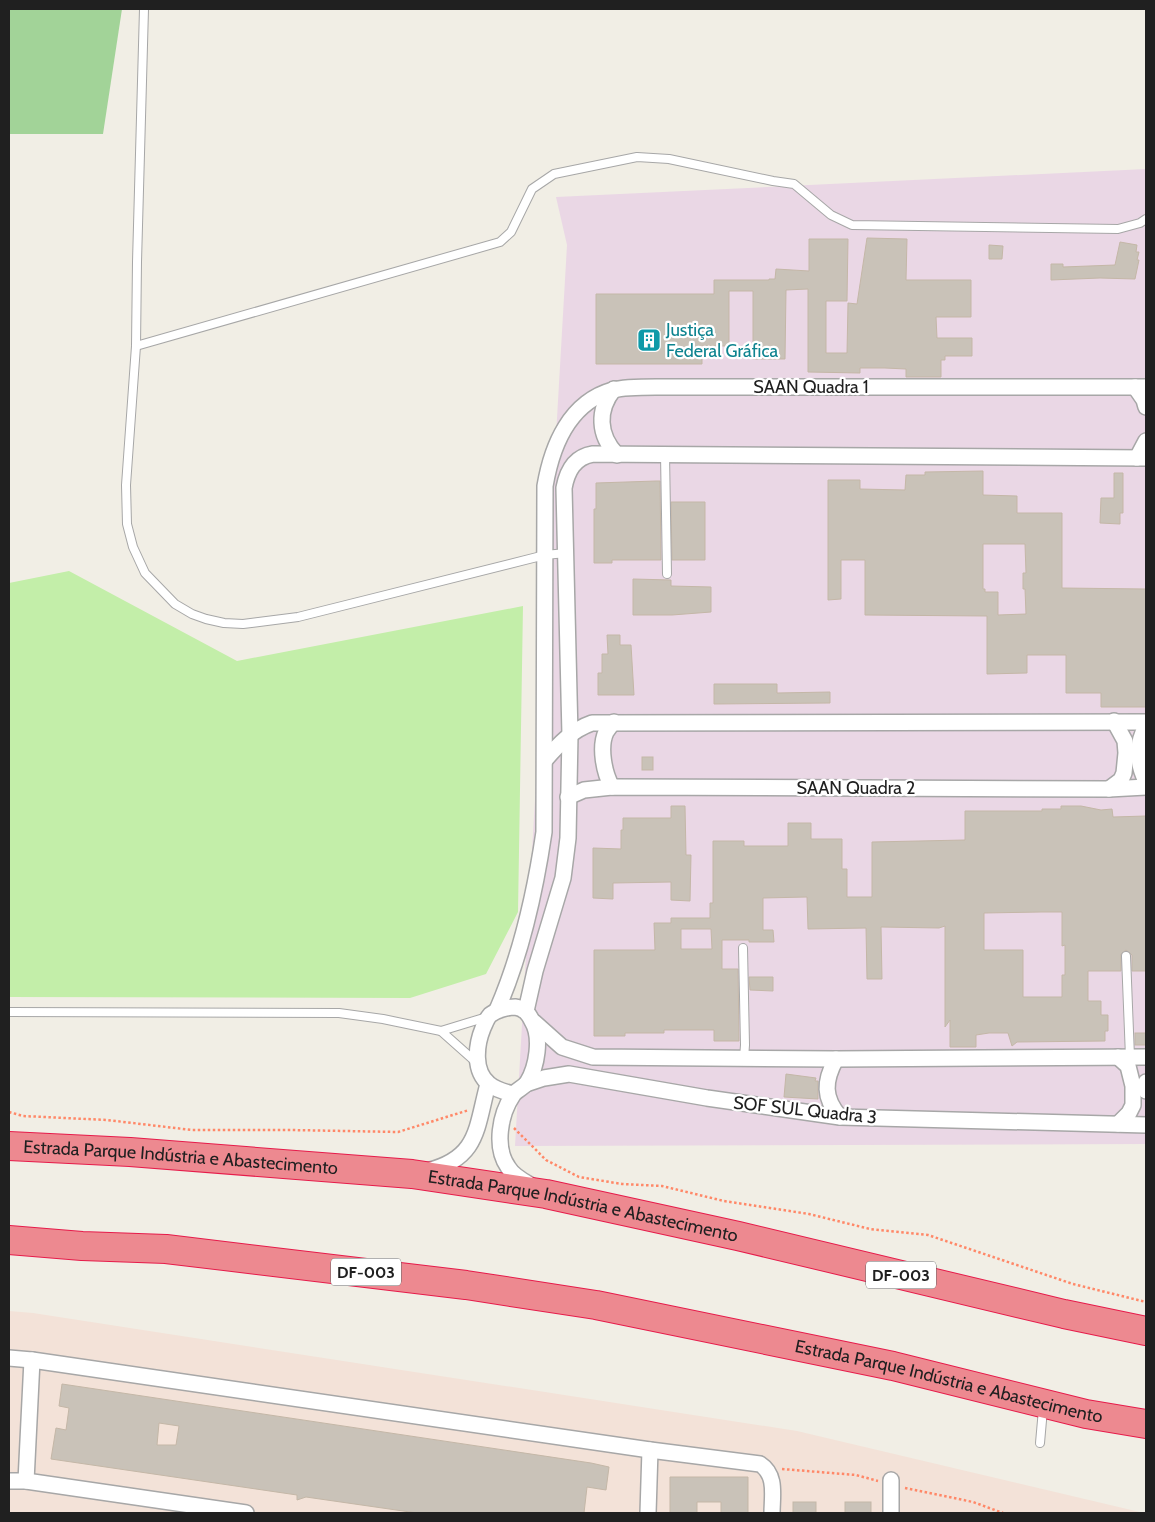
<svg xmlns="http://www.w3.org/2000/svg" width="1155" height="1522" viewBox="0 0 1155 1522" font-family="Cabin,sans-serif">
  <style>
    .industrial { fill: #ead7e5 }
    .military { fill: #f3e2d8 }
    .grass { fill: #c3eea9 }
    .forest { fill: #a2d398 }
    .building { fill: #c9c2b8; stroke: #c4b7a7; fill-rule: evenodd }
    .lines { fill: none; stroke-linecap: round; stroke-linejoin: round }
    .lane-casing { stroke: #a7a7a7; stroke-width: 10 }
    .street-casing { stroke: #a7a7a7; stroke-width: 18 }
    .highway-casing { stroke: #e61b4a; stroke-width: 30 }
    .path { stroke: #ff8868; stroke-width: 2.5; stroke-dasharray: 2.5 2.5; stroke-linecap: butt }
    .lane { stroke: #fff; stroke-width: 8 }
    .street { stroke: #fff; stroke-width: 15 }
    .highway { stroke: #ed8990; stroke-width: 28 }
    .labels { text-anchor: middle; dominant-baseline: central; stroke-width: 4.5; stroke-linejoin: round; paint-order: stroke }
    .shield { fill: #fff; stroke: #636363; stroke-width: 1 }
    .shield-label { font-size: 16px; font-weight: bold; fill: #202020 }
    .culture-label { font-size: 18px; fill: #0d838f; stroke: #fff; text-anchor: start }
    .street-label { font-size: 18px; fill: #202020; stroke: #fff }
  </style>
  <rect width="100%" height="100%" fill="#f1eee5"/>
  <path class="industrial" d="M1146,169V1144L515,1146L567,245L556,197Z"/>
  <path class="military" d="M9,1311L33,1313L797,1431L1144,1513H9Z"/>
  <path class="grass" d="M69,571L237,661L523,606L518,912L486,974L410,998L9,997V583Z"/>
  <path class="forest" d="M9,9H122L103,134H9Z"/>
  <g class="building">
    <path d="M867,238L907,239L906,280H971V317H936L937,338H972V356H945V360H941V377H906V369L885,368H860V373L808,372V289L786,290L785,359H753V291H729V346H702V364H596V294H714V280H769V279H775L776,269L809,271V239H848L847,301H826V353H847L848,303L857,304Z"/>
    <path d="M1120,242L1137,245L1136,252H1139L1137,260H1139L1135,279L1100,278L1051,280V264H1063V267L1115,265Z"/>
    <path d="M989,245L1003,246L1002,259H989Z"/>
    <path d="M983,471V495L1017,496V513H1062V588L1146,589V707H1101V693H1066V655H1027V673L987,674V616L865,615V560H841V599L828,600V480H860V489L905,490L906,475H925V472ZM983,544H1025L1026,573H1023V589H1025L1026,614L998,615V592H985V589H983Z"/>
    <path d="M1114,473H1123V513H1120V524L1100,523L1101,498H1114Z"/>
    <path d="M656,481H660L661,560H612V563H594V509H596V483Z"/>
    <path d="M671,502H705V560H672Z"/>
    <path d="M633,579L671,580V586L711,587V612L672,615H633Z"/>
    <path d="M607,635H620V645H631L634,695H598V673H602V654H608Z"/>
    <path d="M714,684H777V693L830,692V703L714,704Z"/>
    <rect x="642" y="757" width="11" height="13"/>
    <path d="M671,806H685L686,855H691L690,901L671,900V882L613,883V899L593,898V848L621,849V830H623V818H671Z"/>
    <path d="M1061,806H1081L1101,810L1112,809L1113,817L1146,816V971H1132V955L1126,950L1121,954V971H1088V1001H1101V1015H1108V1031H1105V1041L1017,1042L1012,1046L1008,1033H989L976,1035V1047H950V1020L945,1027V926L939,928L881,927L882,979H867L866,928L808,929L807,897L763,898V930H773L774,942H749V940H722V969H738L739,1041H714V1030H664V1033H625V1036H594V950H655L654,923H671V918H710V903H713V841H744V846H788V823H811V839H842V869H847V897H872V842L965,840V811H1042V809H1061ZM1041,912H1062V946L1065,945V975H1062V997H1023V950H984V913ZM681,929H711L712,949H681Z"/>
    <path d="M749,977H773V991L750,990Z"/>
    <rect x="1135" y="1033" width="11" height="12"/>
    <path d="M786,1074L816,1078L815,1081H818V1099L784,1097Z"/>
    <path d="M62,1384L591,1463L609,1467L606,1490L587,1487L584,1513H417L306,1497L297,1500V1495L51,1459L56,1428L66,1430L69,1408L59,1406ZM159,1423L179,1426L176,1445H157Z"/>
    <path d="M670,1477H748V1513H721V1502H697V1513H670Z"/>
    <rect x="793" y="1502" width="23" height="11"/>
    <rect x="845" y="1502" width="26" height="11"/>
  </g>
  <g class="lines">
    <g class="lane-casing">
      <g id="lane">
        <path d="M144,9L137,262L136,346L126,485L127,524L133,547L145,573L175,604L192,614L206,619L224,623L243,624L298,617L545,555L566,553"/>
        <path d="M136,346L500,242L511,232L532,189L554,174L637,157L669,159L773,181L794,184L831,215L852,225L1118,229L1140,223L1146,219"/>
        <path d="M665,454L667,574"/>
        <path d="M743,948L745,1045L744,1058"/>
        <path d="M1126,956L1130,1057"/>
        <path d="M9,1012L339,1013L383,1019L441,1031"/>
        <path d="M477,1063L441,1031L487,1017"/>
        <path d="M1040,1443L1043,1409"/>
      </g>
    </g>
    <g class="street-casing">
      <g id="street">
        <path d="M1135,387L1144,400L1146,407"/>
        <path d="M614,389C597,410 598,435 617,455"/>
        <path d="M1137,458L1146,441"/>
        <path d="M1146,727C1136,743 1137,764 1146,781"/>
        <path d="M545,760C559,744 572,730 592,723L1146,722"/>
        <path d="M612,787C604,773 599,747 606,732C608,729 611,725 614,722"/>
        <path d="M1109,789L1121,780L1124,773L1126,753L1125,741L1114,721"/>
        <path d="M568,797L584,790L612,787L1109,789L1146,787"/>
        <path d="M497,1010C522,953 535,893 544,832L545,486C552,445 570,402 613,390C627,386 655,387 671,387H1146"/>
        <path d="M526,1011L535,971L563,878L568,838L570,735L564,488C567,472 574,457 593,454L1146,458"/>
        <path d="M534,1022L562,1047L593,1057L836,1059L1146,1057"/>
        <path d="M836,1059C824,1081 823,1098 840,1117"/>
        <path d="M1146,1082V1091"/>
        <path d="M526,1084L544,1078L569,1074L707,1098L840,1117L1146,1125"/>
        <path d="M513,1094C505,1092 496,1090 489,1084C473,1071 476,1045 483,1028C485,1024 487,1018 490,1015C496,1010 508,1007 515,1007C524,1008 529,1014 532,1021C542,1037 537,1067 527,1083C523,1088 516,1090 513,1095C500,1114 494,1147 508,1167C513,1176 523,1181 532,1186"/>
        <path d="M1118,1124L1129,1113L1133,1105V1086L1128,1066L1118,1057"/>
        <path d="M427,1171C479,1158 476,1128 488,1084"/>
        <path d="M9,1358L32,1360L650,1450L760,1464C777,1475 772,1496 772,1513"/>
        <path d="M891,1480V1513"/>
        <path d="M9,1481H26L246,1513"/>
        <path d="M26,1481L32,1360"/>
        <path d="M648,1513L650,1450"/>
      </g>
    </g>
    <g class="highway-casing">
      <g id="highway">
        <path id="s1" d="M9,1146L130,1152L412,1174L546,1194L738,1236L1064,1314L1146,1331"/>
        <path id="s2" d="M9,1240L82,1246L166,1249L466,1285L596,1305L893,1366L1086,1414L1146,1424"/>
      </g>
    </g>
    <g class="path">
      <path d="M9,1112L23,1116L107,1120L192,1130H291L398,1132L469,1110"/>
      <path d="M514,1128L546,1160L579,1177L622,1184L662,1186L724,1201L809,1214L870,1229L928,1235L1073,1284L1146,1302"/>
      <path d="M782,1469L856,1475L878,1481"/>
      <path d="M905,1488L973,1502L1003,1513"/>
    </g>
    <use href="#lane" class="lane"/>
    <use href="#street" class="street"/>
    <use href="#highway" class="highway"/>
  </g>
  <defs>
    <g id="building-square" transform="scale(1.25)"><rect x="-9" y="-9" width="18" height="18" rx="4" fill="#0f9aa8" stroke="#fff"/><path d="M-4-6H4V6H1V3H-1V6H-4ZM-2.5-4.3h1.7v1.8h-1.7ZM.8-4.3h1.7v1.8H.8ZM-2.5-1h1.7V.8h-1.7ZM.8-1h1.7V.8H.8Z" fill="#fff"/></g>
  </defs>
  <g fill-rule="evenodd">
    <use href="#building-square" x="649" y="340"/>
  </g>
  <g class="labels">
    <g class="shield">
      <rect x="331" y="1258.5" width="70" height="27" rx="4"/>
      <rect x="866" y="1261.5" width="70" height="27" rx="4"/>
    </g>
    <g class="shield-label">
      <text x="366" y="1272">DF-003</text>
      <text x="901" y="1275">DF-003</text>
    </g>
    <g class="culture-label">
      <text x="666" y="330">Justiça<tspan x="666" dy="21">Federal Gráfica</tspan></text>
    </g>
    <g class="street-label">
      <text x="811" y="387">SAAN Quadra 1</text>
      <text x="856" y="788">SAAN Quadra 2</text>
      <text transform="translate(805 1110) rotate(6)">SOF SUL Quadra 3</text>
      <text stroke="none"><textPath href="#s1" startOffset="172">Estrada Parque Indústria e Abastecimento</textPath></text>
      <text stroke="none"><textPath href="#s1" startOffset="578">Estrada Parque Indústria e Abastecimento</textPath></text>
      <text stroke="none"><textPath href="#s2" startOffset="952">Estrada Parque Indústria e Abastecimento</textPath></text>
    </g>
  </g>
  <rect width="1155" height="1522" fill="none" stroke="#202020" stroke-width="20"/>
</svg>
